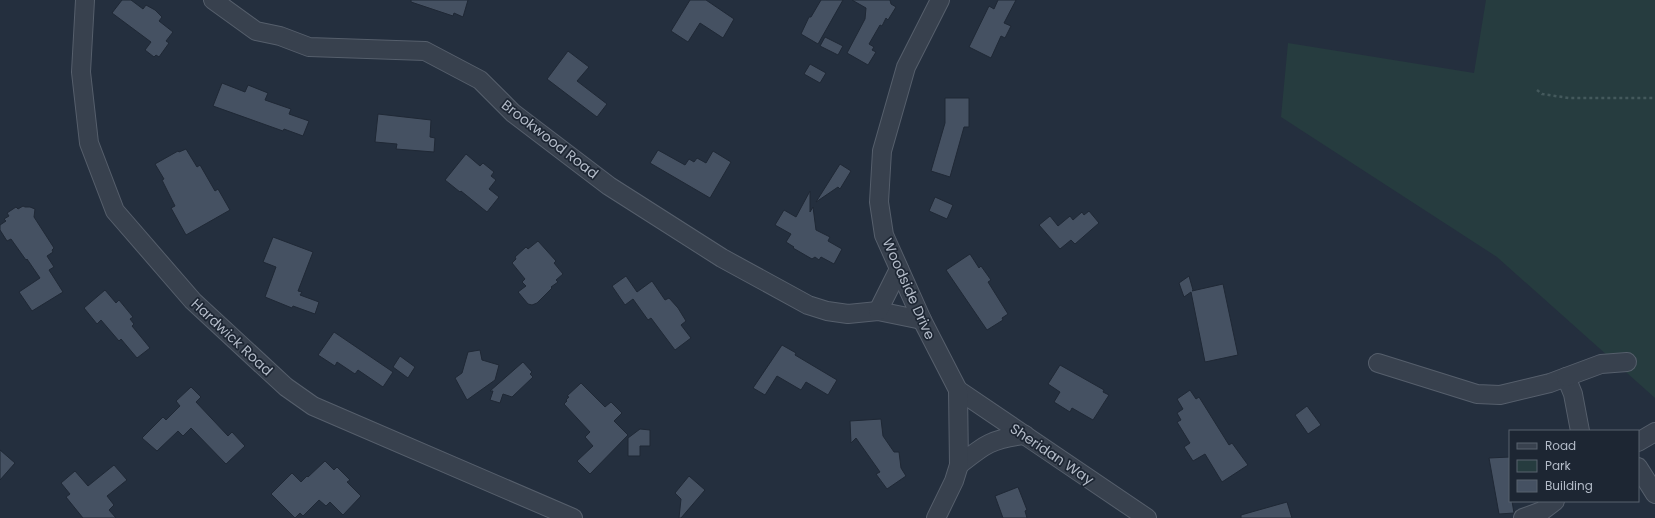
<svg xmlns="http://www.w3.org/2000/svg" width="1655" height="518" viewBox="0 0 1655 518" font-family="Poppins,sans-serif">
  <style>
    .green { fill: #263c3f }
    .building { fill: #455162; stroke: #1f2835 }
    .lines { fill: none; stroke-linecap: round; stroke-linejoin: round }
    .minor-casing { stroke: #565f6c; stroke-width: 20 }
    .path { stroke: #44595c; stroke-width: 2.5; stroke-dasharray: 3 3; stroke-linecap: butt }
    .minor { stroke: #38414e; stroke-width: 18 }
    .labels { text-anchor: middle; dominant-baseline: central; stroke-width: 3.5; stroke-linejoin: round; paint-order: stroke }
    .street-label { font-size: 14px; fill: #b4bcc9; stroke: #1d2633 }
  </style>
  <rect width="100%" height="100%" fill="#242f3e"/>
  <path class="green" d="M1486,0H1655V398L1497,257L1281,117L1288,43L1474,73Z"/>
  <g class="building">
    <path d="M122,0H131L143,9L146,5L155,10L162,17L159,21L173,32L166,41L169,43L159,57L156,55L154,57L145,50L151,42L112,13Z"/>
    <path d="M411,0H468L463,17L454,13L453,16L411,2Z"/>
    <path d="M690,0H706L734,19L723,38L700,23L688,42L671,31Z"/>
    <path d="M821,0H843L818,44L801,34L809,17H811Z"/>
    <path d="M852,0H890L891,4L896,7L888,20L886,18L882,26L880,25L869,44L874,47L872,50L876,52L868,65L847,53L865,19L866,8Z"/>
    <path d="M998,0H1016L1004,23L1011,26L1005,38L1001,36L991,58L969,47L989,6L994,9Z"/>
    <path d="M825,37L843,46L838,55L820,46Z"/>
    <path d="M568,51L589,67L577,81L607,104L597,117L547,79Z"/>
    <path d="M810,64L826,73L820,83L804,74Z"/>
    <path d="M222,83L245,92L248,85L268,93L265,100L291,109L289,114L309,121L303,136L284,129L283,131L213,106Z"/>
    <path d="M945,98H969V127H964L950,177L931,171L945,123Z"/>
    <path d="M378,114L431,120L430,137L435,138L434,152L396,149L397,144L375,142Z"/>
    <path d="M186,149L197,167L200,165L215,191L218,189L230,210L186,235L171,208L175,206L162,180L164,179L155,164L178,151L179,152Z"/>
    <path d="M658,150L685,165L689,159L694,162L697,158L706,163L713,151L731,162L710,198L650,163Z"/>
    <path d="M466,154L480,166L483,163L494,172L491,176L496,180L489,189L499,197L487,212L461,191L460,192L445,180Z"/>
    <path d="M840,164L851,171L840,189L838,187L816,202Z"/>
    <path d="M810,191V212L813,207L816,230L830,237L828,241L842,249L834,264L821,257L819,260L815,257L812,259L793,248L794,247L786,242L791,234L775,225L784,210L796,217Z"/>
    <path d="M935,197L953,205L947,219L929,211Z"/>
    <path d="M23,206L25,207H30L35,209L34,217L54,248L52,250L53,252L47,256L54,267L49,270L63,292L32,311L19,292L40,278L27,259L26,260L11,239L7,241L0,230V225L6,221L4,219L9,216L7,213L16,207L18,209Z"/>
    <path d="M1089,211L1099,223L1075,244L1071,240L1060,249L1039,225L1050,216L1058,226L1070,216L1073,220L1082,212L1084,215Z"/>
    <path d="M273,237L313,252L298,291L302,292L300,295L319,302L315,314L293,306L292,308L265,297L276,267L263,262Z"/>
    <path d="M538,241L556,261L554,263L563,274L556,280L558,282L551,287L552,288L537,303L532,305L528,304L518,292L526,286L522,282L525,279L512,263L516,259L515,257L526,247L528,249Z"/>
    <path d="M970,254L979,268L981,266L991,280L988,282L1008,314L1002,318L1003,320L987,330L946,270Z"/>
    <path d="M626,276L637,292L652,281L665,300L669,298L678,308L686,321L681,325L691,338L675,350L651,318L648,320L633,299L625,305L612,286Z"/>
    <path d="M1189,276L1193,290L1192,291L1223,284L1238,355L1205,362L1191,292L1184,297L1179,283Z"/>
    <path d="M105,290L116,303L119,300L133,317L130,319L134,324L132,326L150,348L137,358L121,339L119,341L101,320L97,324L84,308Z"/>
    <path d="M334,332L393,372L383,387L358,370L355,374L337,362L335,366L318,355Z"/>
    <path d="M782,345L796,353L795,355L837,380L828,395L806,382L801,390L777,376L765,395L753,388Z"/>
    <path d="M480,350L482,360L499,365L495,380L467,400L455,378L462,373L468,352Z"/>
    <path d="M400,356L415,367L408,378L393,367Z"/>
    <path d="M523,362L532,372L530,374L533,377L512,397L503,394L500,403L490,400L493,391H490Z"/>
    <path d="M1060,365L1104,390L1103,392L1109,395L1093,420L1072,408L1070,412L1054,402L1060,392L1048,384Z"/>
    <path d="M581,383L605,407L611,402L622,413L614,421L628,435L590,474L577,461L593,446L585,437L590,432L564,404L567,401L566,400L569,397L567,396Z"/>
    <path d="M191,387L201,397L196,402L228,436L232,432L245,446L226,464L191,428L183,436L178,431L157,451L142,438L163,417L166,420L180,406L176,401Z"/>
    <path d="M1190,390L1196,399L1199,397L1229,445L1232,443L1248,465L1222,482L1205,454L1193,461L1184,447L1190,443L1177,422L1181,420L1177,413L1183,409L1177,399Z"/>
    <path d="M1307,406L1321,425L1308,434L1295,415Z"/>
    <path d="M881,419L883,436L894,452H899L901,468L906,476L887,489L876,474L880,472L856,438L851,443L850,421Z"/>
    <path d="M640,429L650,430V446H640V456H628V438Z"/>
    <path d="M0,450L15,463L0,480Z"/>
    <path d="M1510,457V501H1512L1514,513L1499,514L1489,458Z"/>
    <path d="M325,461L334,470L337,467L350,480L347,482L361,496L343,515L330,502L326,506L319,500L303,516L300,513L295,518L271,494L292,473L301,482L307,476L308,477Z"/>
    <path d="M114,465L127,480L107,496L114,505L109,510L116,518H83L66,497L70,494L61,483L75,471L88,486Z"/>
    <path d="M689,476L705,490L681,518H679L681,499L675,493Z"/>
    <path d="M1018,487L1027,510L1025,511L1027,518H1003L995,496Z"/>
    <path d="M1287,502L1292,518H1241V515Z"/>
  </g>
  <g class="lines">
    <g class="minor-casing">
      <g id="minor">
        <path d="M85,0L81,72L89,143L115,211L193,301L286,387L313,406L573,518"/>
        <path d="M213,0L256,31L280,36L309,47L425,51L480,80L513,113L609,186L722,258L808,305L827,311L848,314L878,311L922,320"/>
        <path d="M878,311L899,269"/>
        <path d="M1378,363L1477,394L1500,395L1550,383L1566,377L1573,394L1580,431"/>
        <path d="M1566,377L1601,364L1627,362"/>
        <path d="M958,390L1147,518"/>
        <path d="M1638,442L1655,432"/>
        <path d="M959,465C984,445 993,438 1025,435"/>
        <path d="M1638,467L1655,494"/>
        <path d="M936,518L954,481L959,465L958,390L922,320L884,235L879,202L882,151L906,67L940,0"/>
        <path d="M1523,518L1542,511L1555,501"/>
      </g>
    </g>
    <path class="path" d="M1537,90L1542,94L1569,98H1655"/>
    <use href="#minor" class="minor"/>
  </g>
  <g class="labels">
    <g class="street-label">
      <text transform="translate(550 139) rotate(38)">Brookwood Road</text>
      <text transform="translate(909 289) rotate(66)">Woodside Drive</text>
      <text transform="translate(232 337) rotate(43)">Hardwick Road</text>
      <text transform="translate(1052 454) rotate(34)">Sheridan Way</text>
    </g>
  </g>
  <rect x="1509" y="430" width="130" height="72" fill="#1d2633" stroke="#59626f"/>
  <rect x="1517" y="443" width="20" height="6" fill="#38414e" stroke="#59626f"/>
  <text x="1545" y="450" font-size="12" fill="#b4bcc9">Road</text>
  <rect x="1517" y="460" width="20" height="12" fill="#263c3f" stroke="#59626f"/>
  <text x="1545" y="470" font-size="12" fill="#b4bcc9">Park</text>
  <rect x="1517" y="480" width="20" height="12" fill="#455162" stroke="#59626f"/>
  <text x="1545" y="490" font-size="12" fill="#b4bcc9">Building</text>
</svg>
